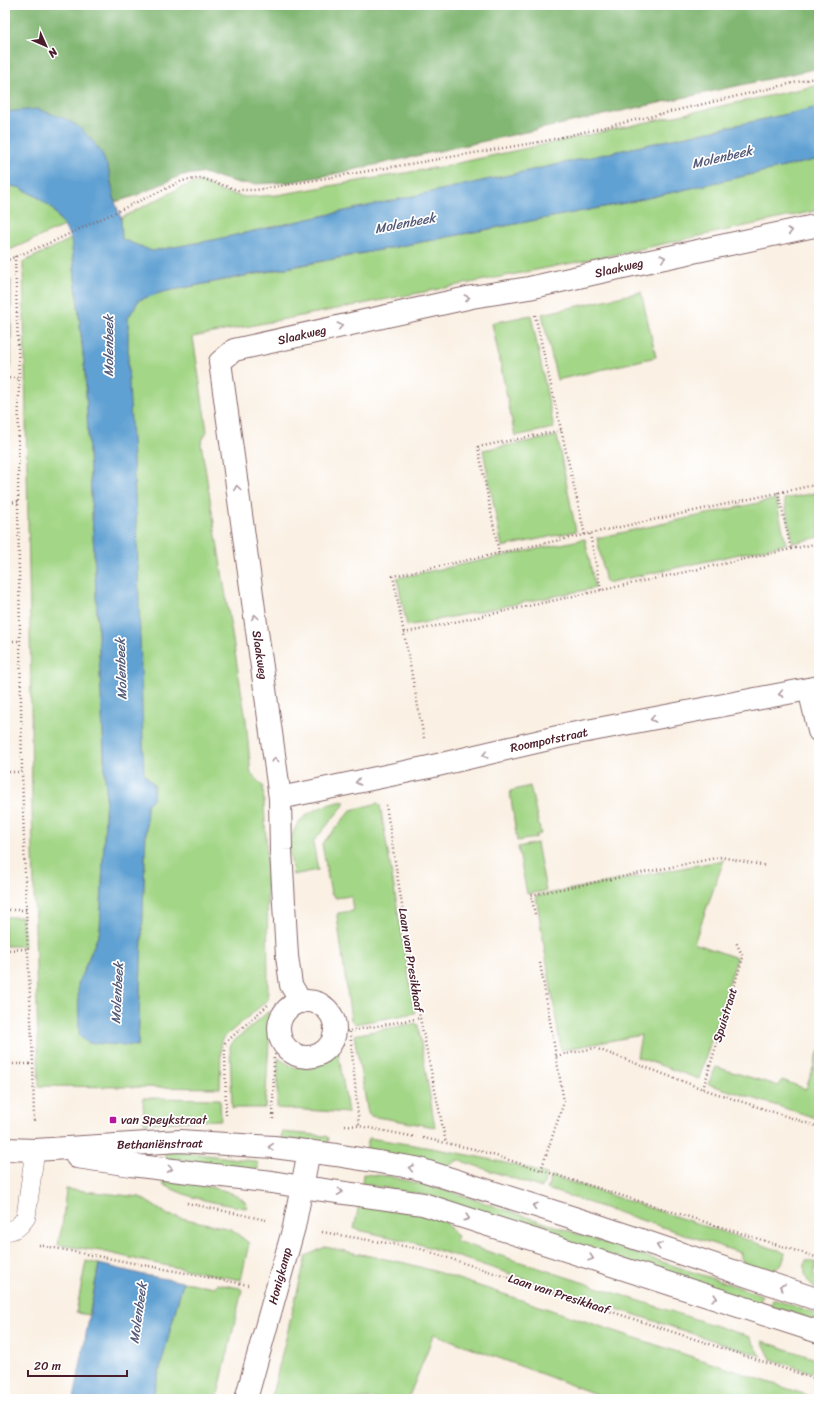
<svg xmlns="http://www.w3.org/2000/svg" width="824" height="1404" viewBox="0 0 824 1404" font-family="Sriracha,sans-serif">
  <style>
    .green { fill: #a3d686; stroke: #767a58 }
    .forest { fill: #82b773; stroke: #666b4f }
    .water { fill: #60a1d3; stroke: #55607f }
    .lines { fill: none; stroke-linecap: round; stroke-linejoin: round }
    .service-casing { stroke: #88686b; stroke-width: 20 }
    .minor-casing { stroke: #88686b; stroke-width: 24 }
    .tertiary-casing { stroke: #88686b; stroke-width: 24 }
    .path { stroke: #88686b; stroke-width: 2.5; stroke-dasharray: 1 3; stroke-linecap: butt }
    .service { stroke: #fff; stroke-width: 19 }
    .minor { stroke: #fff; stroke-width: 22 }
    .tertiary { stroke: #fff; stroke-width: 22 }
    .oneway { stroke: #ae9aa0 }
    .poi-dot { fill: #b5179e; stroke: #fff; stroke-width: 1.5 }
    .labels { text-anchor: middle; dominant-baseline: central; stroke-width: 3.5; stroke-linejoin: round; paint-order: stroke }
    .street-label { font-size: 12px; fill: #4a1f2b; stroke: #fff }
    .poi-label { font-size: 12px; fill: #4a1f2b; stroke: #fff; text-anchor: start }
    .water-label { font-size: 13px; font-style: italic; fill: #545a77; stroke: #fff }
  </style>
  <rect width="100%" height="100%" fill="#fff"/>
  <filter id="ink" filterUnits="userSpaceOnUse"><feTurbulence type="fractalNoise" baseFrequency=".025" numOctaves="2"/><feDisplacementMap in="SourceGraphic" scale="8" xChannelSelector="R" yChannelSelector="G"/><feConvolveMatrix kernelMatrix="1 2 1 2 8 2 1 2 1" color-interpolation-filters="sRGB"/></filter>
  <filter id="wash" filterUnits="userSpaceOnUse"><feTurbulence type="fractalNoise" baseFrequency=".012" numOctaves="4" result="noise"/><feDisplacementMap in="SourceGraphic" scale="16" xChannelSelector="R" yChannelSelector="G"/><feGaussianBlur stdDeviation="0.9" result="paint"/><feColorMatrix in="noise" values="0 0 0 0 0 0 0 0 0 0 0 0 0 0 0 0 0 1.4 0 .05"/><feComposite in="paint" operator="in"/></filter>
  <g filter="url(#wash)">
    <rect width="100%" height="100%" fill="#faf0e3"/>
    <g class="green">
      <path d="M819,85V107L213,240L152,251L122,240L121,218L182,187L200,181L222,192L245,197L277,195L440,167Z"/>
      <path d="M819,159V210L608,256L193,337L207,431L201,443L246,720L251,774L263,786L267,855L268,1000L223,1038L221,1041L220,1088L39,1086L32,807L30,622L23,262L71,239L85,373L106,793L100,931L78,984L138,1045L147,804L153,799L154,785L144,773L128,366V318L139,300L163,292L630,202Z"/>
      <path d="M5,186L18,187L36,196L52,208L64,226L5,252Z"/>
      <path d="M641,292L656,357L557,380L542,314Z"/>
      <path d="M531,315L554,428L515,436L492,323Z"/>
      <path d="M557,436L576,531L502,547L483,450Z"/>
      <path d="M819,492V537L793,543L784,499Z"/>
      <path d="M776,499L786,544L606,583L597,538Z"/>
      <path d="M585,539L595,588L407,626L397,578Z"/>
      <path d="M530,786L541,834L536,835V838L517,841L510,791Z"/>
      <path d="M344,801V805L313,842L318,870L293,875C292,867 290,858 290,850C290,818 316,806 344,801Z"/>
      <path d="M378,803L380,805L415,1013L355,1024L351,1020L337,916L338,913L353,911L351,896L336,898L331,894L322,844L351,810Z"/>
      <path d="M537,843L546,891L527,894L518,847Z"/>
      <path d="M724,860L694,943L737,958L699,1079L637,1057L641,1035L561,1050L536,896Z"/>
      <path d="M5,917H22L25,946H5Z"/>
      <path d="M269,1011L270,1024L265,1108H232L230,1046L233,1042Z"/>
      <path d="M416,1023L418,1025L435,1127L370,1116L368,1113L354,1035Z"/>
      <path d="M338,1050L348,1113L277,1108L278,1058L293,1067L311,1068L323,1063Z"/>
      <path d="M819,1050V1119L708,1084L716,1067L779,1086L782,1080L806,1089Z"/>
      <path d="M143,1098L220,1099L221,1120L144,1123Z"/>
      <path d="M282,1132L326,1136L329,1138L328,1143L281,1139Z"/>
      <path d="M369,1138C428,1147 489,1157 547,1174L542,1188L458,1160L444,1169L366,1151Z"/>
      <path d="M169,1150L253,1161L257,1162L258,1165V1169L255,1171L165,1158V1154Z"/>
      <path d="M363,1174L388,1176L452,1192L762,1295L759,1305L429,1196L362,1184Z"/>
      <path d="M552,1176L766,1246L785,1253C783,1271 771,1271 756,1273L746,1266L740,1257L741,1253L547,1189Z"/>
      <path d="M165,1181C184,1184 240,1186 248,1207L245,1208C217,1203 188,1199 163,1184V1182Z"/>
      <path d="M66,1189L140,1197L168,1215L231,1229L249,1243L241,1280L148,1262L101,1251L58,1245L63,1220Z"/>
      <path d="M359,1204L424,1215L445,1221L455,1235L458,1236L456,1241L750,1337L761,1356L416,1243L354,1229Z"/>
      <path d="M325,1247L405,1263L434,1271L819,1399H609L434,1334L408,1399H271L306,1256Z"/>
      <path d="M806,1260L817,1263L813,1275L819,1277V1292C807,1283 802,1275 806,1260Z"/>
      <path d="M86,1261L99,1264L89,1315L76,1313Z"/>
      <path d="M183,1282L215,1287L217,1284L240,1288L242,1290L217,1399H152Z"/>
      <path d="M773,1299L819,1314V1325L770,1309Z"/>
      <path d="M762,1341L819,1360V1375L771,1359Z"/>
    </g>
    <g class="forest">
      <path d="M5,5H819V68L329,175L290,182L255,184L239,183L203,173L182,175L135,196L115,202L108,168L5,112Z"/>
      <path d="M5,280H11V366L5,374Z"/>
    </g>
    <g class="water">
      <path d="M819,107V159L630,202L249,275L163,292L139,300L128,318V366L137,530L144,773L154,785L153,799L147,804L138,1046L88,1043L79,1036L78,984L100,931L106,793L85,373L71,239L64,226L52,208L36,196L18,187L5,186V112L37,109L64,118L79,127L91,139L101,152L108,168L115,202L121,218L122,239L152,251L213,240Z"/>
      <path d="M99,1264L144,1275L183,1282L152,1399H74Z"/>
    </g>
  </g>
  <g filter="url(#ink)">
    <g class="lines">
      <g class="service-casing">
        <path id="service" d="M5,1231C16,1230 20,1226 26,1217L35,1150"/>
      </g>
      <g class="minor-casing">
        <g id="minor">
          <path d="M809,689L819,731"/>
          <path d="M280,798L429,767L566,735L819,687"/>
          <circle cx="307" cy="1029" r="28"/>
          <path d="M301,1002L291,985L287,956L281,850L280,798L220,362L234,350L472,297L529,288L641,263L819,225"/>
          <path d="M246,1399L294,1227L309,1151"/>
        </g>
      </g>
      <g class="tertiary-casing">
        <g id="tertiary">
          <path d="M5,1149L35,1150L180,1141L274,1147L336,1155L416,1168L593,1224L819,1300"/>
          <path d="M77,1157L131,1165L272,1182L302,1187L423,1204L819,1332"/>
        </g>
      </g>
      <g class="path">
        <path d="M15,256L19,378L18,502L22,772L26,910L33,1064L34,1122"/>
        <path d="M5,261L54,241L182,181L201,178L238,190H256L545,141L819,77"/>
        <path d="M535,315L585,535"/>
        <path d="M5,378H19"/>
        <path d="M778,492L791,549"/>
        <path d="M5,503L18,502"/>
        <path d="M590,534L601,590"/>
        <path d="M499,553L478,447L562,430"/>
        <path d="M404,633L819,543"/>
        <path d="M5,641H20"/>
        <path d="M424,738L393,576L819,484"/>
        <path d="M5,772H22"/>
        <path d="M386,805L420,1018L446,1143"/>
        <path d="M5,910H26"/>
        <path d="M535,914L531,895L721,857L766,866"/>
        <path d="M5,950L28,949"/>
        <path d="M540,963L564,1102L541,1170"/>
        <path d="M350,1031L420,1018"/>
        <path d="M335,1033L350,1031L359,1126L358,1127"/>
        <path d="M556,1056L595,1048L703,1089L819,1127"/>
        <path d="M5,1064H33"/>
        <path d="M703,1089L743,957L736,942"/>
        <path d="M226,1115L225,1043L269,1004"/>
        <path d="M273,1119L274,1058L281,1039"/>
        <path d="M345,1125L359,1126L416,1137"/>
        <path d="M423,1138L474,1149L819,1258"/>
        <path d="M187,1203L266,1220"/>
        <path d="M322,1232L421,1249L819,1380"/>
        <path d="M39,1245L248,1285"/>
      </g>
      <use href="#service" class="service"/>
      <use href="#minor" class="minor"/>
      <use href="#tertiary" class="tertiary"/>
    </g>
    <defs><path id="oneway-chevron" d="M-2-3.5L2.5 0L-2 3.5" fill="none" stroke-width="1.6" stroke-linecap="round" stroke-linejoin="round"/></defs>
    <g class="oneway">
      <use href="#oneway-chevron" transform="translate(790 231) rotate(-12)"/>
      <use href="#oneway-chevron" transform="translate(663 258) rotate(-12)"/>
      <use href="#oneway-chevron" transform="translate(467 298) rotate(-12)"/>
      <use href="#oneway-chevron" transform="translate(340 326) rotate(-13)"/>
      <use href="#oneway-chevron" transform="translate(237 488) rotate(-98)"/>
      <use href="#oneway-chevron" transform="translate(255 617) rotate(-98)"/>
      <use href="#oneway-chevron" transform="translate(781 694) rotate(169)"/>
      <use href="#oneway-chevron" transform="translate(653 719) rotate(169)"/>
      <use href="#oneway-chevron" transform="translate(485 755) rotate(167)"/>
      <use href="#oneway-chevron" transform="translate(275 760) rotate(-98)"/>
      <use href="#oneway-chevron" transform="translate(358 782) rotate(168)"/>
      <use href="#oneway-chevron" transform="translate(271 1147) rotate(-175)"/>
      <use href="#oneway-chevron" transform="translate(411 1168) rotate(-169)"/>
      <use href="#oneway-chevron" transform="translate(170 1169) rotate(7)"/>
      <use href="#oneway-chevron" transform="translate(340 1192) rotate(8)"/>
      <use href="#oneway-chevron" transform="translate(535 1206) rotate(-162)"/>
      <use href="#oneway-chevron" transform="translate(467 1218) rotate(18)"/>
      <use href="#oneway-chevron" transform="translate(659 1246) rotate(-162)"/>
      <use href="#oneway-chevron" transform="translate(591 1258) rotate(18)"/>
      <use href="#oneway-chevron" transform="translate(782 1287) rotate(-161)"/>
      <use href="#oneway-chevron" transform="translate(715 1298) rotate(18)"/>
    </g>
  </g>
  <rect class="poi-dot" x="109" y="1116" width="8" height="8" rx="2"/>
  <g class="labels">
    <g class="street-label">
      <text transform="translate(619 268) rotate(-13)">Slaakweg</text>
      <text transform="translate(302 335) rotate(-13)">Slaakweg</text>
      <text transform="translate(260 655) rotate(82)">Slaakweg</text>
      <text transform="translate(549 740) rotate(-12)">Roompotstraat</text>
      <text transform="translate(411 960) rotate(81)">Laan van Presikhaaf</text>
      <text transform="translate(725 1015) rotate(-73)">Spuistraat</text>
      <text transform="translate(160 1144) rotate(-1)">Bethaniënstraat</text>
      <text transform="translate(280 1276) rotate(-75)">Honigkamp</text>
      <text transform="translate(559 1294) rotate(18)">Laan van Presikhaaf</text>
    </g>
    <g class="poi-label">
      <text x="121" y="1120">van Speykstraat</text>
    </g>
    <g class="water-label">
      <text transform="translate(722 157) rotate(-13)">Molenbeek</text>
      <text transform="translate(405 223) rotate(-11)">Molenbeek</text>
      <text transform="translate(108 346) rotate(-90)">Molenbeek</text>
      <text transform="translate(121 669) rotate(-92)">Molenbeek</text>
      <text transform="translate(117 993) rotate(-87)">Molenbeek</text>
      <text transform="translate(138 1313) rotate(-82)">Molenbeek</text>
    </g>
  </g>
  <rect width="824" height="1404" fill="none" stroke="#fff" stroke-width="20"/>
  <g transform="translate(46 46) rotate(135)" stroke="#ffffff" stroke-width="3" paint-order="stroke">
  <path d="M0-3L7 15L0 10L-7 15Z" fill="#4a1f2b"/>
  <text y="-6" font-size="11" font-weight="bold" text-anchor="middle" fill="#4a1f2b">N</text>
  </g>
  <path d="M28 1370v6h99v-6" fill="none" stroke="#4a1f2b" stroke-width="2"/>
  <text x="34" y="1370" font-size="12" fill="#4a1f2b" stroke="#ffffff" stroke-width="3" paint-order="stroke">20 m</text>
</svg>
